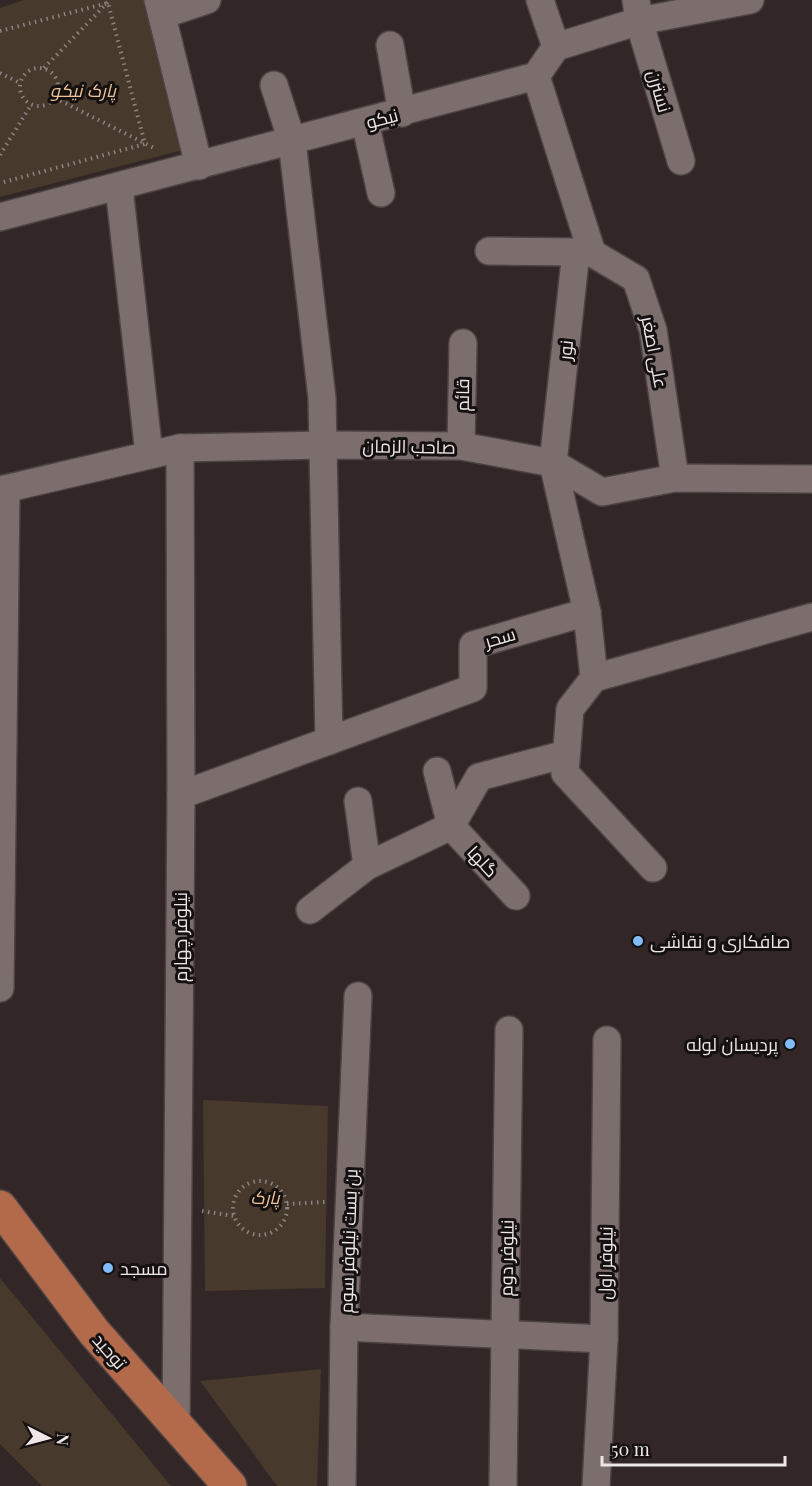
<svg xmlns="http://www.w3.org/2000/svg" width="812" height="1486" viewBox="0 0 812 1486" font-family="'Playfair Display',Cairo,serif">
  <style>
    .green { fill: #473a2c }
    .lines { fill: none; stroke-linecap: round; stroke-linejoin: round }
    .minor-casing { stroke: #4d4343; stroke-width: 30 }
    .major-casing { stroke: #4d4343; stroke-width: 36 }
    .path { stroke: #8d8383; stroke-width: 4; stroke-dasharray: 1.5 4.5; stroke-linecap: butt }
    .minor { stroke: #7d6e6e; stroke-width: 27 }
    .major { stroke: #b26a4b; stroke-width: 33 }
    .poi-dot { fill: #80bdfa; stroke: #161111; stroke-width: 2 }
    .labels { text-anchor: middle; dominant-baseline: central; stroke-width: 6; stroke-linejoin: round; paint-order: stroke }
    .park-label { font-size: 18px; font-style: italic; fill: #eec496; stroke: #161111 }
    .street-label { font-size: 18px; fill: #efe7e7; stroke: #161111 }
    .poi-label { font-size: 18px; fill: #efe7e7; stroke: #161111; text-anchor: start }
  </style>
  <rect width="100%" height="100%" fill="#322626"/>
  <g class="green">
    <path d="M24,0H144L187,149L0,197V8Z"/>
    <path d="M203,1100L328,1106L325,1288L205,1291Z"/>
    <path d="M0,1278L171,1486H42L0,1444Z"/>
    <path d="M321,1369L317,1486H277L200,1381Z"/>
  </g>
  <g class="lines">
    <g class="minor-casing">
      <g id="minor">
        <path d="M158,0L199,166"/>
        <path d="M540,0L556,47"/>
        <path d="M636,0L639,21L681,161"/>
        <path d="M162,15L207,0"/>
        <path d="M390,45L402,113"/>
        <path d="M536,76L592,253"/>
        <path d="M274,85L292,141L322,398L329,741"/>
        <path d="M365,122L381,193"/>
        <path d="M119,187L149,454"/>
        <path d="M0,217L536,76L556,47L639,21L750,0"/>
        <path d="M489,251L576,252"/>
        <path d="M461,446L463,343"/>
        <path d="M0,490L180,448L324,445L461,446L553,463L602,492L675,478L812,479"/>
        <path d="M587,612L553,463L576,252L592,253L636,279L653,330L675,478"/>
        <path d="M594,678L570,709L565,773L653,868"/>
        <path d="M437,771L451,826L516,896"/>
        <path d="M181,795L473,688V645L587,612L594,678L812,617"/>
        <path d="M358,801L367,866"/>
        <path d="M310,910L367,866L451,826L479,777L566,754"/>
        <path d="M0,988L6,489"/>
        <path d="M344,1327L604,1339"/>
        <path d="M176,1427L181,795L180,448"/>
        <path d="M342,1486L344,1327L358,996"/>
        <path d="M503,1486L509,1030"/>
        <path d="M596,1486L604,1339L607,1040"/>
      </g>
    </g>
    <g class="major-casing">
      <path id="major" d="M0,1207L94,1332L230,1486"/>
    </g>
    <g class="path">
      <path d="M0,31L108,3L145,144L0,183"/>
      <circle cx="39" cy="87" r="19"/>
      <path d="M44,68L110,0"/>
      <path d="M0,73L20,83"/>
      <path d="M55,98L156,149"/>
      <path d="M0,155L31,105"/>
      <circle cx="260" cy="1208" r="27"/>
      <path d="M287,1204L325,1202"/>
      <path d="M202,1211L234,1216"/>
    </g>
    <use href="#minor" class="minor"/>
    <use href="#major" class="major"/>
  </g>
  <g class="poi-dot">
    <circle cx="638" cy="941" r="6"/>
    <circle cx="790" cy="1044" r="6"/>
    <circle cx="108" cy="1268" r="6"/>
  </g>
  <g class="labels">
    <g class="park-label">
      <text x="83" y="90">پارک نیکو</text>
      <text x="265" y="1197">پارک</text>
    </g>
    <g class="street-label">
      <text transform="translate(660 91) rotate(74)">نسترن</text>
      <text transform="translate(382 118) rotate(-15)">نیکو</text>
      <text transform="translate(565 350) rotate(-84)">نور</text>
      <text transform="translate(655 352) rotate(79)">علی اصغر</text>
      <text transform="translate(462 395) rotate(-89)">قائم</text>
      <text transform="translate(409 446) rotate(1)">صاحب الزمان</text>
      <text transform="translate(500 637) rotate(-16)">سحر</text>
      <text transform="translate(483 861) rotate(47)">گلها</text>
      <text transform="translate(180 937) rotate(-90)">نیلوفر چهارم</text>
      <text transform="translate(348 1241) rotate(-88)">بن بست نیلوفر سوم</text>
      <text transform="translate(506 1258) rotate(-89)">نیلوفر دوم</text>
      <text transform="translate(605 1263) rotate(-89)">نیلوفر اول</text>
      <text transform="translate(110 1351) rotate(49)">توحید</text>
    </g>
    <g class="poi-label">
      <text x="650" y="941">صافکاری و نقاشی</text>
      <text x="778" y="1044" text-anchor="end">پردیسان لوله</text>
      <text x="120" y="1268">مسجد</text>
    </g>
  </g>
  <g transform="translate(48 1438) rotate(96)" stroke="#161111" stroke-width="4.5" paint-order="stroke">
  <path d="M0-4.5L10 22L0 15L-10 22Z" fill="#efe7e7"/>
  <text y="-9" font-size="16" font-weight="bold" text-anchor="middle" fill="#efe7e7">N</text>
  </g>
  <path d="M602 1456v9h183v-9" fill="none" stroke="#efe7e7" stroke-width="3"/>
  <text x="611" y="1456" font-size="18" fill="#efe7e7" stroke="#161111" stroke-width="4.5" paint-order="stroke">50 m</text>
</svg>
